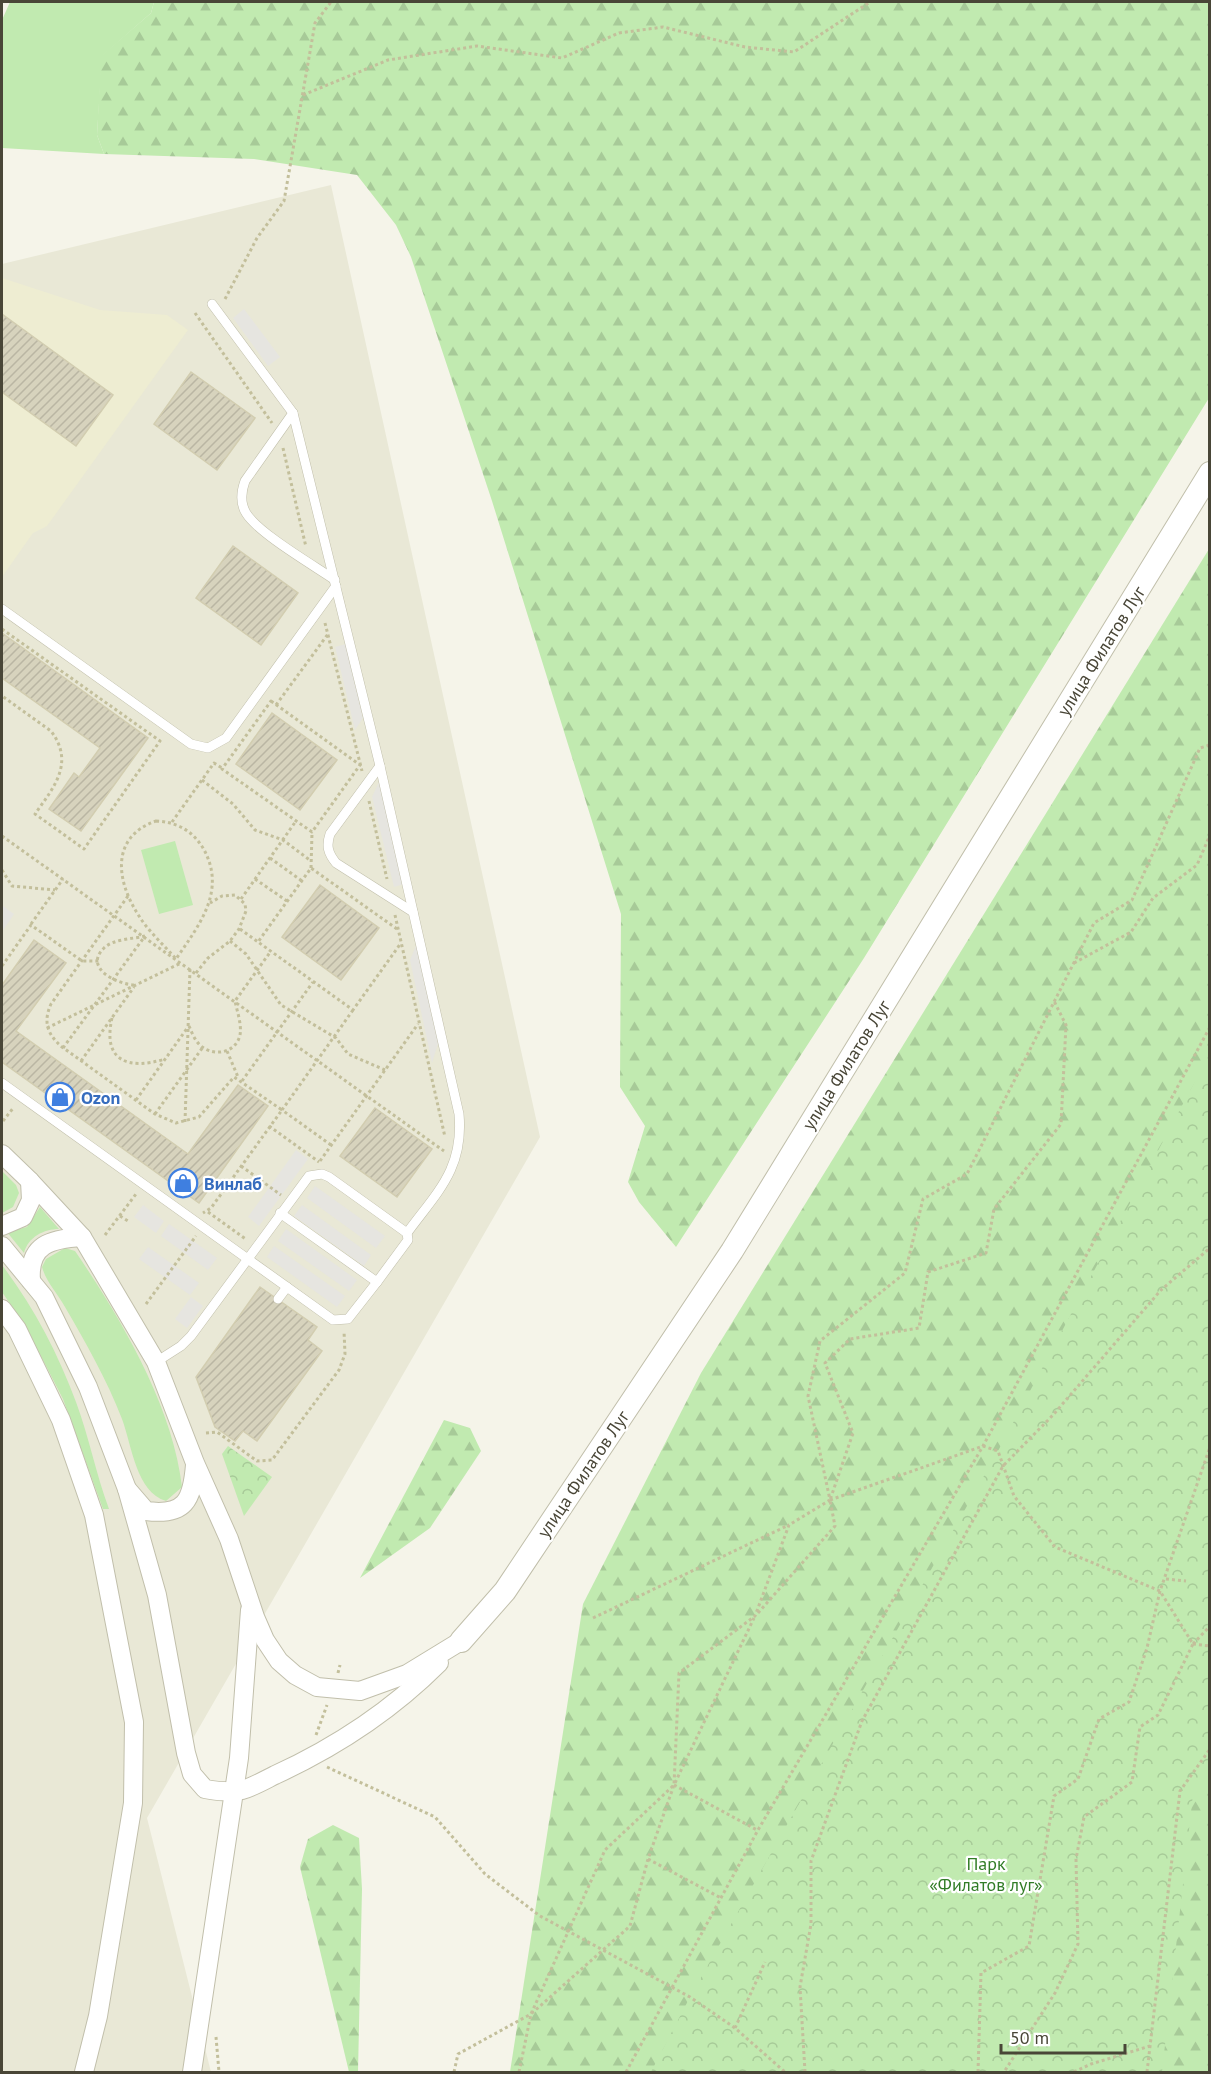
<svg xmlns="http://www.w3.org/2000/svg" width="1211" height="2074" viewBox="0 0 1211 2074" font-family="'PT Sans',sans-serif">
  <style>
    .residential { fill: #e9e8d6 }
    .education { fill: #eeedd2 }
    .grass { fill: #c1eab0 }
    .forest { fill: url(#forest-firs) }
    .park { fill: url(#park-crowns) }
    .parking { fill: #e6e5e0 }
    .building { fill: url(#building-hatch); stroke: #d2cdb0; stroke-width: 1.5 }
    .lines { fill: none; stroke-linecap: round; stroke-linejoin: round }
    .service-casing { stroke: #c1bfab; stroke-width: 10 }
    .minor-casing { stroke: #c1bfab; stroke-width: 20 }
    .tertiary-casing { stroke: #c1bfab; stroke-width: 24 }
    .path { stroke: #c3bf9b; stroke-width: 3; stroke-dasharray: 3 3; stroke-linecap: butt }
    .service { stroke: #fff; stroke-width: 9 }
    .minor { stroke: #fff; stroke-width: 18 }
    .tertiary { stroke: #fff; stroke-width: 22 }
    .labels { text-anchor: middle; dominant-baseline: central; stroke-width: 4.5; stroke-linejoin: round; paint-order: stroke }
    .street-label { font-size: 18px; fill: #494637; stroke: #fff }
    .shop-label { font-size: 18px; font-weight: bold; fill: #366cbe; stroke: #fff; text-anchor: start }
    .park-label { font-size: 18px; fill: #327d27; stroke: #fff }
  </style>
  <defs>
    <pattern id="forest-firs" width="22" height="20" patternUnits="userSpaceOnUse" patternTransform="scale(1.5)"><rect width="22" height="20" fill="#c1eab0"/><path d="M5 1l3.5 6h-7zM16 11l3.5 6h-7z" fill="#a7ca98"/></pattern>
    <pattern id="park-crowns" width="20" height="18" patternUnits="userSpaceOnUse" patternTransform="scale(1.5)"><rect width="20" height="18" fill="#c1eab0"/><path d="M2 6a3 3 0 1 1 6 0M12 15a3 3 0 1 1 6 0" fill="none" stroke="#a7ca98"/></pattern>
    <pattern id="building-hatch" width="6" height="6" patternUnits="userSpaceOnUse" patternTransform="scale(1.5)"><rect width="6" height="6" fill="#d7d3bd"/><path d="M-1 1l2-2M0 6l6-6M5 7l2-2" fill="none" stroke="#bab6a3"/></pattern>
  </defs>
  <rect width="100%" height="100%" fill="#f5f4e9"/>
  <path class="residential" d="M331,185L540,1137L147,1818L211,2072H2V264Z"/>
  <path class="education" d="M2,278L100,310L167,315L188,330L47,526L33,533L2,577Z"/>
  <g class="grass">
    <path d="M10,2H154L151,13L102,56L97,135L104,154L2,148V20Z"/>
    <path d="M175,841L193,905L159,914L141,850Z"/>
    <path d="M2,1171L16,1185L19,1193L13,1207L2,1213Z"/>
    <path d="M40,1207L59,1229C44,1229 28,1237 24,1253L7,1232L27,1227Z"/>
    <path d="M65,1248L75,1251C120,1317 173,1406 182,1487L166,1501C136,1492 132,1446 122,1419C107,1380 86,1343 65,1307C58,1294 46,1282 42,1267L46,1259Z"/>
    <path d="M2,1265C33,1306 58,1353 76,1402C89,1437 96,1474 109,1509H103L63,1399L26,1327L2,1292Z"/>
  </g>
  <g class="forest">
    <path d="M154,2H1209V398L864,958L676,1247L639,1202L628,1182L645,1126L620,1087L621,914L492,501L411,257L396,225L357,175L254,159L104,154L97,135L101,56L151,13Z"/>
    <path d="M1209,549V2072H510L583,1604L701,1373Z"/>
    <path d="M444,1420L470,1428L481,1451L430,1528L360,1578Z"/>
    <path d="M333,1825L359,1838L362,1889L358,2072H349L300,1867L308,1839Z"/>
  </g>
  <g class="park">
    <path d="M1209,1055L1210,1771L1193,1794L1162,2072H651L690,1997L998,1451Z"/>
    <path d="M228,1446L272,1477L244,1516L222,1454Z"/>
  </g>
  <g class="parking">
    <path d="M244,309L280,357L268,366L233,318Z"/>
    <path d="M346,644L363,718L355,730L335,647Z"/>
    <path d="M379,782L404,884L394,887L372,797Z"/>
    <path d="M3,906L14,914L2,932V908Z"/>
    <path d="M418,941L439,1040L432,1063L410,960Z"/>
    <path d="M296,1150L308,1159L259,1226L248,1217Z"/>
    <path d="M315,1186L385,1236L376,1248L307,1198Z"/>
    <path d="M143,1205L164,1221L156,1233L134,1217Z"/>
    <path d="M302,1205L371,1255L364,1266L294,1216Z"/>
    <path d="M169,1224L217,1258L208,1270L161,1236Z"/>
    <path d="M286,1229L357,1280L349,1291L278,1241Z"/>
    <path d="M274,1246L345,1296L337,1307L267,1257Z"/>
    <path d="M148,1247L199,1283L190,1295L139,1259Z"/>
    <path d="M191,1297L203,1306L187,1328L175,1319Z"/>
  </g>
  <g class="building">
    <path d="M2,314L113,395L76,446L2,392Z"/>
    <path d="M191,372L255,418L217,470L154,424Z"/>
    <path d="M233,546L298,593L261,645L196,598Z"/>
    <path d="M2,633L148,738L81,831L49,809L74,773L79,777L100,748L2,678Z"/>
    <path d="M272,713L337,760L300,810L236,764Z"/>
    <path d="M320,885L379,928L341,980L282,937Z"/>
    <path d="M34,940L66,963L16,1031L188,1154L238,1085L268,1106L199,1203L2,1062V985Z"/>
    <path d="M375,1108L432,1149L397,1197L340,1156Z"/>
    <path d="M260,1287L317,1327L308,1340L322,1351L257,1441L243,1431L235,1441L215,1427L196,1377Z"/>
  </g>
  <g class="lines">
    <g class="service-casing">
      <g id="service">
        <path d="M293,413L245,481C241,492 240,503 246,513C258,533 313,565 335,580"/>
        <path d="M2,609L191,744L208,748L226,738L336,586"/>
        <path d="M380,766L330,834C326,846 328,853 336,863L413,912"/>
        <path d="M2,1083L333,1320L348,1319L377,1282"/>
        <path d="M280,1213L377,1282L408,1240L407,1233"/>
        <path d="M278,1299L287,1287"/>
        <path d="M156,1362L181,1346L191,1336L309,1176L322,1174L329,1177L407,1233C437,1192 464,1169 459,1114L380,766L293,413L212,304"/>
      </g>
    </g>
    <g class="minor-casing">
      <g id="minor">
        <path d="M2,1154L30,1181L82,1237L156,1362L195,1463L229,1539L255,1617L265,1640L279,1661L295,1675L317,1687L360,1691L407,1674L461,1641"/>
        <path d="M2,1226L23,1217L31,1200L30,1181"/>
        <path d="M2,1246L44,1297L88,1387L127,1489L146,1511C185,1516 192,1501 195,1465"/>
        <path d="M31,1281C28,1244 51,1239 82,1237"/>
        <path d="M2,1309L17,1329L61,1420L94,1515L134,1722L133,1803L98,2016L84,2072"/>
        <path d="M127,1489L157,1595L186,1753L192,1774L205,1789C217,1791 230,1793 242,1790C253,1787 265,1780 275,1775C336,1747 392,1710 439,1663"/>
        <path d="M192,2072L239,1758L250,1610"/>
      </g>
    </g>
    <g class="tertiary-casing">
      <path id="tertiary" d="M461,1641L505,1591L732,1251L1210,473"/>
    </g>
    <g class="path">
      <path d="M303,95L388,60L477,46L562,58L619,33L663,27L745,47L794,52L870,2"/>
      <path d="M225,299L257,238L284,201L315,23L331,2"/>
      <path d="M195,313L272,423"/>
      <path d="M283,448L306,547"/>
      <path d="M325,623L362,771"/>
      <path d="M2,629L160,741L84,849L35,814C54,787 75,763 51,731L2,696"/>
      <path d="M271,701L360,765L312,832L222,769Z"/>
      <path d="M276,705L328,634"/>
      <path d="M202,780L233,804L255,830L283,840L311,861"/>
      <path d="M369,801L387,879"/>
      <path d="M156,821C176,822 192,830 203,848C227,890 200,924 176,959C164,945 149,932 139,916C116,881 110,837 156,821Z"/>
      <path d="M172,822L214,763L222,768"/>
      <path d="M2,836L444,1151"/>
      <path d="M270,858L302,881"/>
      <path d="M311,868L312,833"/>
      <path d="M2,870L12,886L55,890"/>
      <path d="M255,879L287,901"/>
      <path d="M128,896L51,1004C43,1022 47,1034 62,1047L155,1114L176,1123L199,1117L234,1077L282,1110L211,1208L203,1213"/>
      <path d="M241,899L296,821"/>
      <path d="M395,915L445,1137"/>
      <path d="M31,924L63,879"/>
      <path d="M240,929L258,942"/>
      <path d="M397,929L311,868L258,942L353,1010L401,943"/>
      <path d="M230,941L246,954L281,1005L336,1038L348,1054L385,1070"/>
      <path d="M1074,963L1131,932L1153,898L1197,865L1210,835"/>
      <path d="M2,966L31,925L82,961H99"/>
      <path d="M196,973L208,958L230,941L239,929L246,911L245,904L235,895L222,896L210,903"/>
      <path d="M134,985C117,984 83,968 104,948C113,939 133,939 145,936"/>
      <path d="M112,1018C102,1062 129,1070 165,1059"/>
      <path d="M189,1026C192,1033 195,1041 201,1046C214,1057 236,1053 240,1035C242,1025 237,1011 235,1001L271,951"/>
      <path d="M47,1028L181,963"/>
      <path d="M63,1048L145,936"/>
      <path d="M227,1051L238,1077"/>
      <path d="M81,1061L134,987"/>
      <path d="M242,1081L313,982"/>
      <path d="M136,1100L188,1027"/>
      <path d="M155,1114L203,1047"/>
      <path d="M3,1121L14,1107"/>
      <path d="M185,1122L190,969"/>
      <path d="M269,1126L319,1162"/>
      <path d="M331,1145L282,1110L353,1010"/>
      <path d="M320,1161L418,1024"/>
      <path d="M241,1166L281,1195"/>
      <path d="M208,1212L247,1240"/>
      <path d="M120,1216L128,1221"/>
      <path d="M105,1235L136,1194"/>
      <path d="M146,1304L196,1236"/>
      <path d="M206,1433L217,1432L257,1461L272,1460L339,1370L345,1354L344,1331"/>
      <path d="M830,1500L983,1446L998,1451L1014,1496L1055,1547L1160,1591L1193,1644L1158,1715L1140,1727L1132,1782L1084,1817L1076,1859L1078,1944L1055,1993L1004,2072"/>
      <path d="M1166,1579L1186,1581"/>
      <path d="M758,1613L835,1526L830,1500L853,1433L825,1363L850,1339L919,1328L928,1272L986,1253L994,1209L1061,1124L1066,1025L1054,1001"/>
      <path d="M593,1618L789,1525"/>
      <path d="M1193,1644L1210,1626"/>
      <path d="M1193,1644L1210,1646"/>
      <path d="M338,1673L340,1665"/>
      <path d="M316,1735L327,1705"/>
      <path d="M327,1767L435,1817L485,1874L540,1916L690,1997L735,2028L785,2072"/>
      <path d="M674,1785L757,1830"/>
      <path d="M648,1859L721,1898"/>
      <path d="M735,2028L765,1962"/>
      <path d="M216,2037L219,2072"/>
      <path d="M454,2072L458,2054L531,2014L605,1850L674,1785L679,1673L755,1616L789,1525L830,1500L808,1396L820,1341L905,1273L923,1199L967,1174L1094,923L1132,900L1200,748L1210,745"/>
      <path d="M519,2072L531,2014L630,1926L648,1859L674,1785L754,1618"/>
      <path d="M626,2072L758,1830L983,1446L1210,1027"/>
      <path d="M805,2072L800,1987L811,1924V1861L862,1721L1003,1466L1053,1415L1161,1290L1210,1248"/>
      <path d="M978,2072L981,1973L1029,1946L1054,1796L1078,1779L1099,1719L1129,1702L1147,1648L1160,1591L1210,1447"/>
      <path d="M1074,2072L1091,2064L1150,2046"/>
      <path d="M1147,2072L1180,1791L1210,1749"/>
    </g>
    <use href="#service" class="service"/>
    <use href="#minor" class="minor"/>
    <use href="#tertiary" class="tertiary"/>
  </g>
  <defs>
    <g id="shop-ring" transform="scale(1.5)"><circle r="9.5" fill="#fff" stroke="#3f7fe0" stroke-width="1.5"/><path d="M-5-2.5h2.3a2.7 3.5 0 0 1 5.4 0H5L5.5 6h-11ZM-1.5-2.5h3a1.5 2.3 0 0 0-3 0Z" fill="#3f7fe0"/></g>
  </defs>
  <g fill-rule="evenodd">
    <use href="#shop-ring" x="60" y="1097"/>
    <use href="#shop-ring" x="183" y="1183"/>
  </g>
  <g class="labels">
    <g class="street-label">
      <text transform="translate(1101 651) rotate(-58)">улица Филатов Луг</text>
      <text transform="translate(846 1065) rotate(-58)">улица Филатов Луг</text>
      <text transform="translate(583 1474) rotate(-56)">улица Филатов Луг</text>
    </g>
    <g class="shop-label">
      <text x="81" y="1097">Ozon</text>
      <text x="204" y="1183">Винлаб</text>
    </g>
    <g class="park-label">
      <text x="986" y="1863">Парк<tspan x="986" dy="21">«Филатов луг»</tspan></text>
    </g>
  </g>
  <rect width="1211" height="2074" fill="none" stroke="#494637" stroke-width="6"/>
  <path d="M1001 2044v9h124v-9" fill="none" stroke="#494637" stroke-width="3"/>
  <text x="1010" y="2044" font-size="18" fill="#494637" stroke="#ffffff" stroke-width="4.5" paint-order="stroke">50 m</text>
</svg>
